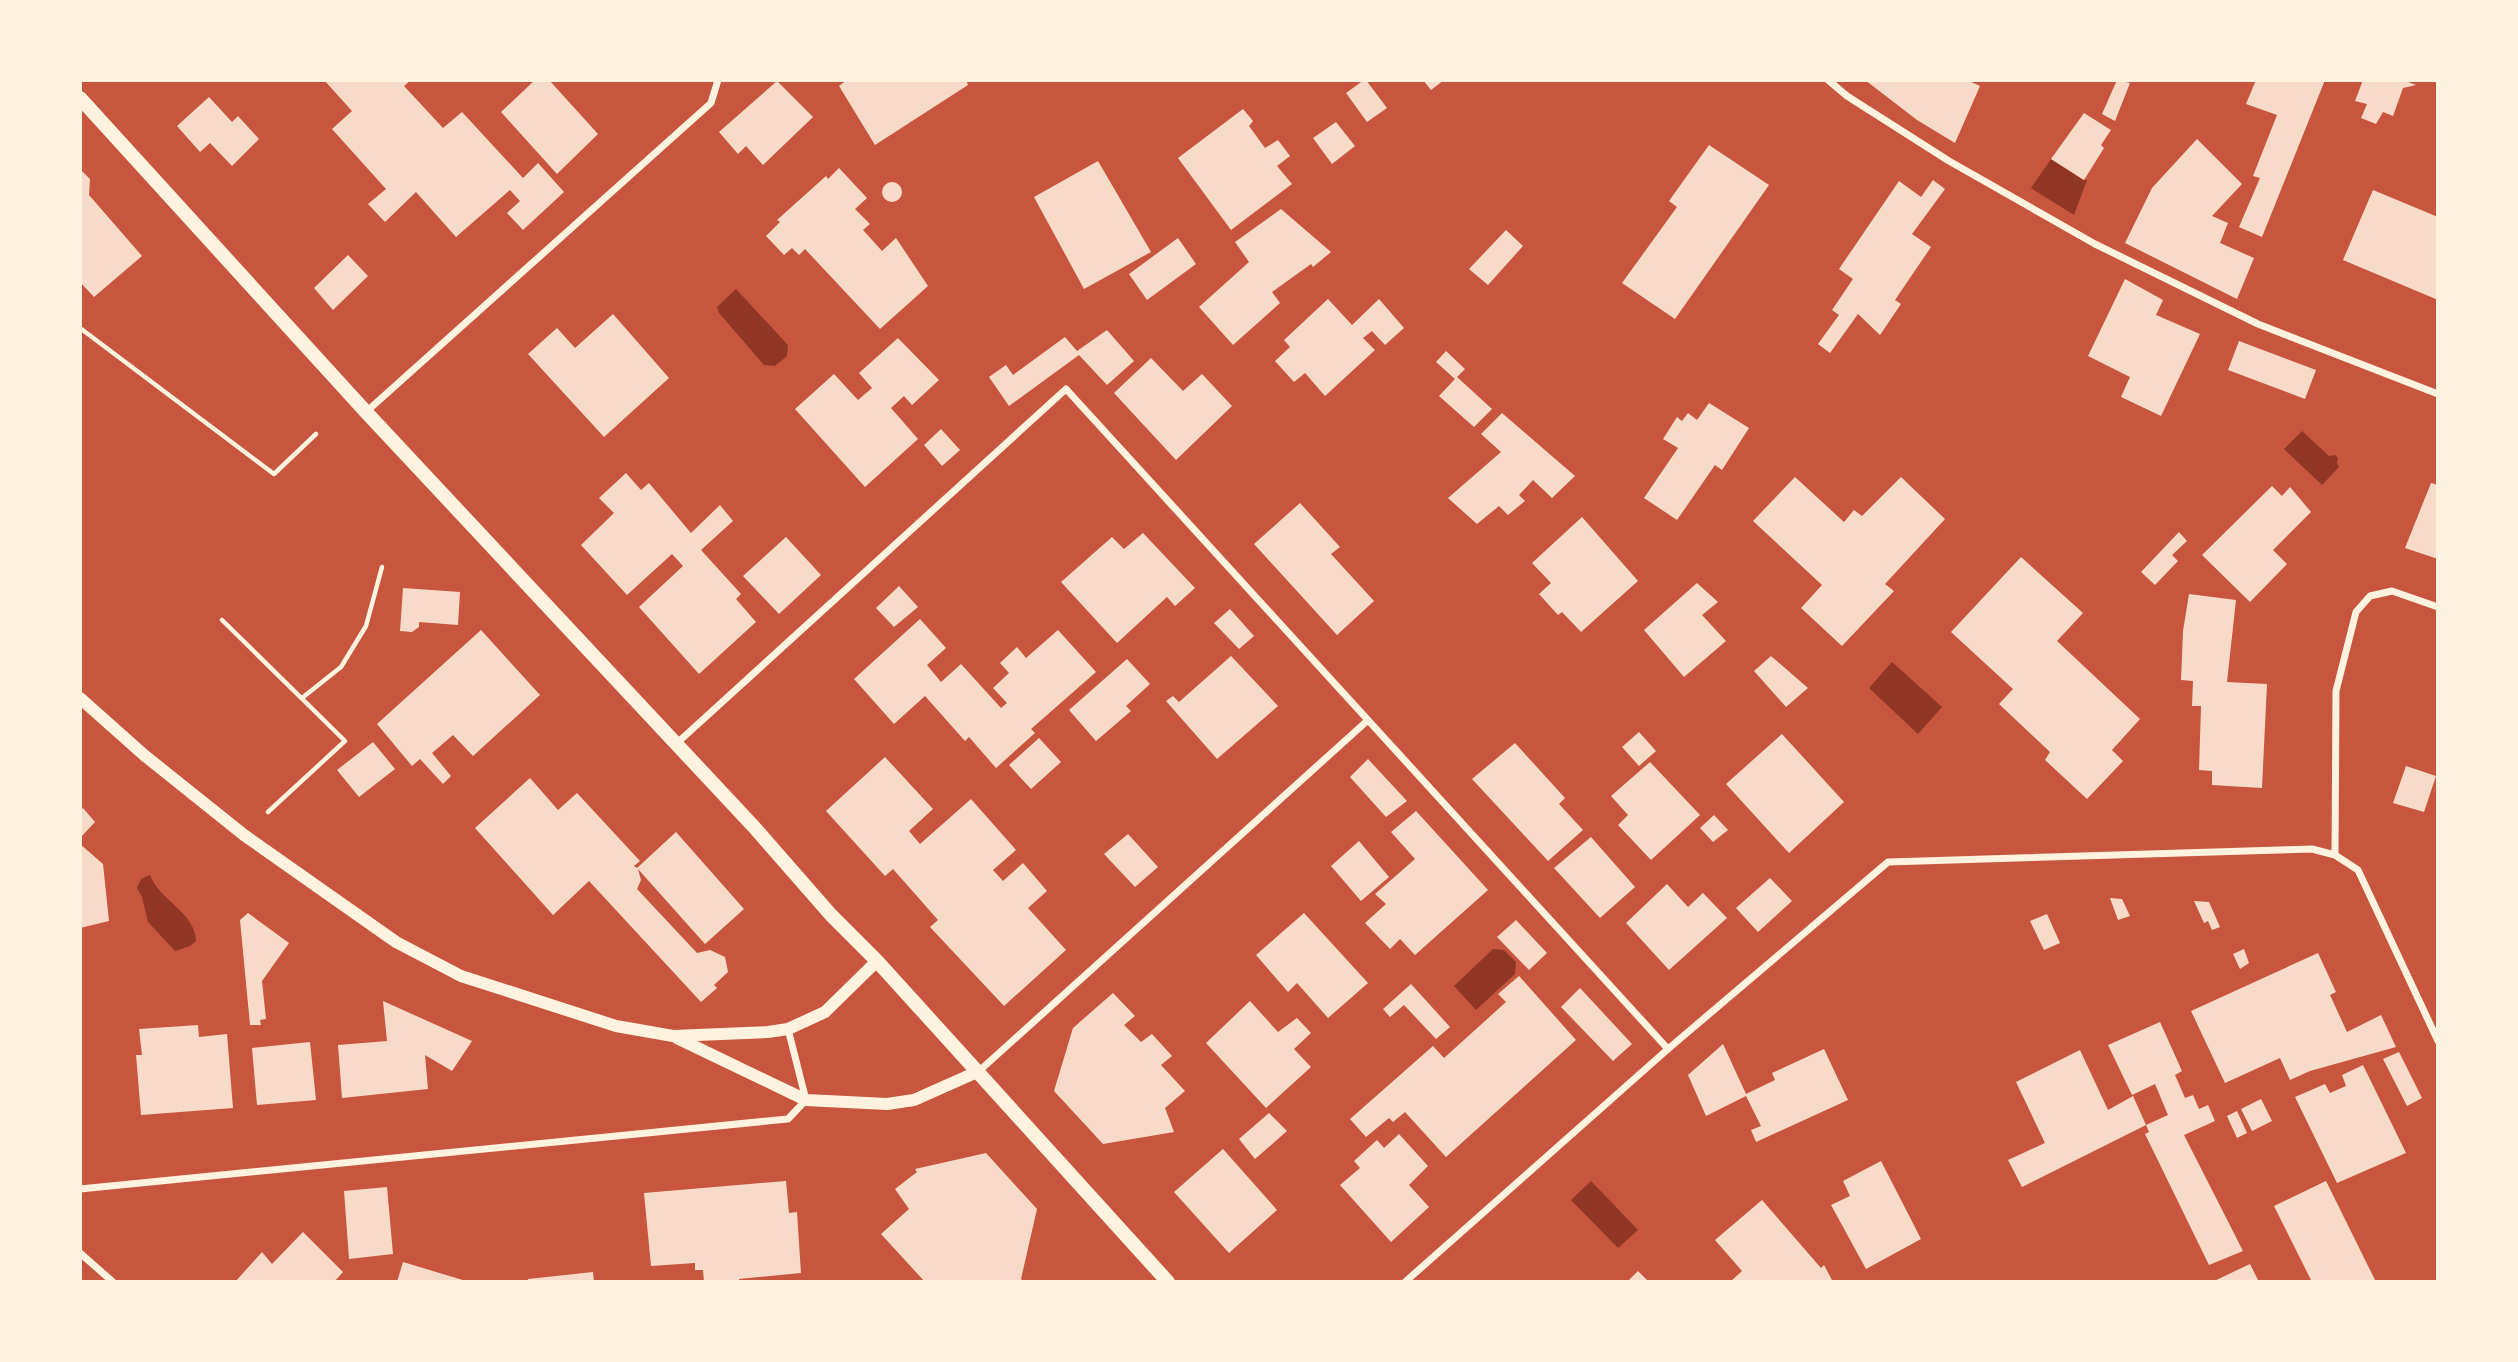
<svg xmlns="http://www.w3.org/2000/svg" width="2518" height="1362" viewBox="0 0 2518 1362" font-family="Jost,sans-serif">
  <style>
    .water { fill: #8f3625 }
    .building { fill: #f7dbc8 }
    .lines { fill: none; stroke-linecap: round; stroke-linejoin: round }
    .path { stroke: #fff3e0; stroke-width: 4.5 }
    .minor { stroke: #fff3e0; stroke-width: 7 }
    .tertiary { stroke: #fff3e0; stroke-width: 12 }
    .secondary { stroke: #fff3e0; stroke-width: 14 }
  </style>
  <rect width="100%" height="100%" fill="#c8553d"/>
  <g class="water">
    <path d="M2051,159L2083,180H2087L2074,215L2031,188Z"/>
    <path d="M736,289L788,345L787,356L775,366L764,365L719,313L717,307Z"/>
    <path d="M2302,431L2329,456L2335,455L2338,458L2337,463L2339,467L2322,485L2284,449Z"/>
    <path d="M1892,662L1942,707L1918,734L1869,688Z"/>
    <path d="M150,875C159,900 196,913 196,941L190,946L175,951L148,922L142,897L137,888L141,879Z"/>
    <path d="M1493,949L1504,950L1516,962L1515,974L1476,1010L1454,986Z"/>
    <path d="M1591,1181L1638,1230L1618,1248L1571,1200Z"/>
  </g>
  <g class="building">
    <path d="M324,80H411L404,86L443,128L462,112L523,178L538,163L564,192L523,230L507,213L520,201L510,190L456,237L416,192L385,222L368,204L386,189L332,129L352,111Z"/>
    <path d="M535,80H549L598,134L557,174L501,112Z"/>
    <path d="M847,80H966L968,85L875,145L839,86Z"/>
    <path d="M1364,80H1366L1387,108L1367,122L1346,93Z"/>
    <path d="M1423,80H1444L1431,90Z"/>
    <path d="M1865,80H1967L1980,86L1955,143L1917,120Z"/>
    <path d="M2117,80L2130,83L2115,121L2102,114Z"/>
    <path d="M2256,80H2325L2262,237L2239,227L2260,178L2253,176L2277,115L2246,104Z"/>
    <path d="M2363,80H2403L2416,85L2403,88L2393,116L2383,112L2376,124L2361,118L2367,104L2355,101Z"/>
    <path d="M777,81L813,117L763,165L746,146L738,154L719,132Z"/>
    <path d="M209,97L232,122L238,116L259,139L232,166L210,143L200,152L177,126Z"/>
    <path d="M1243,109L1253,121L1249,126L1265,148L1278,140L1290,156L1277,166L1292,184L1231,230L1178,158Z"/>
    <path d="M2084,113L2111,130L2101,145L2104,148L2084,180L2051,159Z"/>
    <path d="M1336,122L1355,146L1332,164L1313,138Z"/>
    <path d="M2197,139L2242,184L2212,216L2228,223L2220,243L2254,258L2237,299L2125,243L2152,188Z"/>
    <path d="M1709,145L1769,185L1675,319L1622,283L1677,207L1669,201Z"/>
    <path d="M1098,161L1151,252L1084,289L1034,197Z"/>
    <path d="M839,168L867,198L855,209L870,224L863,230L882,251L896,238L928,286L880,329L805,249L799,255L792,248L784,255L766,236L780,222L777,220L826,176L828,179Z"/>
    <path d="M80,169L90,179L89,195L142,256L94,297L80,282Z"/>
    <path d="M1933,180L1945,189L1912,234L1931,247L1895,300L1901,304L1880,335L1858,314L1830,353L1818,344L1839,315L1832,310L1853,279L1839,269L1899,181L1921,197Z"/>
    <circle cx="892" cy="192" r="10"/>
    <path d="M2373,190L2438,217V300L2343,260Z"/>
    <path d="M1281,209L1331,252L1313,267L1311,264L1272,292L1280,303L1233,345L1199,307L1249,262L1235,242Z"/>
    <path d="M1506,230L1523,246L1488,285L1469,269Z"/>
    <path d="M1178,238L1196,264L1147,300L1129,274Z"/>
    <path d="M348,255L368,276L333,310L314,288Z"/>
    <path d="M2125,279L2163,300L2156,315L2200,334L2161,416L2121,397L2130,377L2088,356Z"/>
    <path d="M1328,299L1352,325L1379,299L1404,328L1385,345L1372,331L1363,338L1375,350L1325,396L1305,373L1294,382L1275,361L1290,347L1284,340Z"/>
    <path d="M613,314L669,378L604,437L528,354L557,328L575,348Z"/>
    <path d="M1107,330L1134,361L1107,385L1079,355L1009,406L989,377L1006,365L1013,375L1065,337L1077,351Z"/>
    <path d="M898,338L939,380L912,405L904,396L891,408L918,439L865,487L795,409L834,374L858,400L872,388L859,373Z"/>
    <path d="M2239,341L2316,370L2305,399L2228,370Z"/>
    <path d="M1446,351L1465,369L1457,377L1492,409L1474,427L1439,396L1455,379L1436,362Z"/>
    <path d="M1151,358L1183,391L1202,374L1232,406L1176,460L1114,393Z"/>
    <path d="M1709,403L1749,428L1722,470L1715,465L1677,520L1644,498L1678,448L1663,439L1677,417L1682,421L1688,413L1697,420Z"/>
    <path d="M1502,413L1575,476L1552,498L1533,480L1519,495L1525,501L1508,515L1499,506L1477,524L1448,498L1501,452L1481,434Z"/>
    <path d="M941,429L960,450L942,466L924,445Z"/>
    <path d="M626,473L641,490L649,483L691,533L720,505L733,521L701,550L741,594L736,599L756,622L699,674L639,607L683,566L672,554L627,595L581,545L614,513L599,498Z"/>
    <path d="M1795,477L1844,522L1854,510L1862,516L1901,477L1945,519L1885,584L1894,591L1842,646L1801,608L1822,585L1753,521Z"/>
    <path d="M2431,483L2438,485V559L2405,548Z"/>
    <path d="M2272,486L2282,496L2290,487L2311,512L2273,550L2287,564L2250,602L2202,555Z"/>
    <path d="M1300,503L1340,547L1331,554L1374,601L1337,635L1254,544Z"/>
    <path d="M1582,517L1638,581L1581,632L1562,612L1558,615L1539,594L1551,583L1532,563Z"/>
    <path d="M2179,532L2187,541L2172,555L2178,561L2155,585L2141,572Z"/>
    <path d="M1143,533L1195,588L1175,606L1167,597L1117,643L1061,582L1112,537L1124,549Z"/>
    <path d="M786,537L821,575L779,614L743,576Z"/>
    <path d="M2021,557L2083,613L2057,641L2140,719L2112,750L2123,761L2087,799L2045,760L2050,752L1999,704L2013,689L1951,632Z"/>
    <path d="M1697,583L1718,602L1702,615L1726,641L1684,677L1644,630Z"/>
    <path d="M899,586L918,607L894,627L876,608Z"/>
    <path d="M403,588L460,592L458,625L419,622V627L412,632L400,631Z"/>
    <path d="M2189,594L2236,600L2227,682L2267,684L2262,788L2212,785V771L2199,770L2201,706H2192L2193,681L2181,680L2183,631Z"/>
    <path d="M1230,609L1254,636L1239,649L1214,623Z"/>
    <path d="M920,619L946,648L927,665L941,682L961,664L1001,708L1007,703L993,688L1009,673L1000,663L1017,647L1026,658L1058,630L1096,672L1031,729L1035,733L996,768L969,737L965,741L925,696L894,724L854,679Z"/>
    <path d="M481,630L540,695L473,756L453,735L432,753L451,776L443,784L420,759L412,766L377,724Z"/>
    <path d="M1231,656L1278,706L1217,759L1166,701L1173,696L1179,702Z"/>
    <path d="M1771,656L1808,688L1786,707L1754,671Z"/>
    <path d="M1127,659L1150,684L1126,706L1131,711L1096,741L1069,710Z"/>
    <path d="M1639,732L1656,751L1639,766L1622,747Z"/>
    <path d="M1782,734L1844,802L1789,853L1726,784Z"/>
    <path d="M1039,738L1061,762L1031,789L1009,765Z"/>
    <path d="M373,742L395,769L359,797L337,770Z"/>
    <path d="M1515,743L1565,798L1559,804L1583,830L1548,861L1472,779Z"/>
    <path d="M885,757L933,809L909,831L920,844L971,799L1016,850L993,870L1003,881L1023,863L1047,891L1028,908L1066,950L1004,1006L930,927L938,920L893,869L885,876L826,811Z"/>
    <path d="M1368,759L1407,801L1386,817L1350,777Z"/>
    <path d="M1650,762L1700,815L1651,860L1618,825L1628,815L1611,796Z"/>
    <path d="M2406,766L2436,776L2424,812L2393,803Z"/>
    <path d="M530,778L558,810L577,793L640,861L634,866L637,868L676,832L744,909L705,944L638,869L641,880L637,889L697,953L710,950L725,957L728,972L714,985L717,988L701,1002L589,881L553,915L475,828Z"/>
    <path d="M83,808L95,822L80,838V811Z"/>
    <path d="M1416,811L1488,890L1415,955L1400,939L1390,949L1365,923L1386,904L1375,894L1415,859L1391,832Z"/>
    <path d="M1714,815L1728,830L1713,842L1700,828Z"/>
    <path d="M1128,834L1158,867L1135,887L1104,854Z"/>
    <path d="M1591,837L1635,887L1600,918L1554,868Z"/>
    <path d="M1359,841L1389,877L1361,901L1331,866Z"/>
    <path d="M80,844L103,864L109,921L80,928Z"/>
    <path d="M1770,878L1792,901L1758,932L1736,908Z"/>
    <path d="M1667,884L1688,907L1703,893L1727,918L1669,970L1626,923Z"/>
    <path d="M2110,898L2122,899L2130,916L2118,920Z"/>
    <path d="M2194,901L2209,902L2220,927L2212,930L2208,921L2204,923Z"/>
    <path d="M248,913L289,943L262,981L266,1019L260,1020L261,1025H250L240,920Z"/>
    <path d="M1304,913L1368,983L1328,1018L1297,983L1288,992L1256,955Z"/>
    <path d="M2047,914L2060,943L2044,950L2030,921Z"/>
    <path d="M1516,920L1547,953L1529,970L1497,937Z"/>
    <path d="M2244,949L2249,963L2240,969L2233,954Z"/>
    <path d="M2318,953L2336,992L2330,995L2347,1032L2381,1015L2396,1047L2310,1071L2290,1080L2280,1058L2225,1083L2191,1011Z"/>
    <path d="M1519,976L1576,1040L1446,1157L1405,1112L1393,1122L1389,1118L1366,1137L1350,1119L1433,1046L1444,1058L1506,1002L1498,994Z"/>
    <path d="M1411,984L1450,1027L1436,1039L1404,1005L1390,1017L1383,1009Z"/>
    <path d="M1580,988L1632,1044L1613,1061L1561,1007Z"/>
    <path d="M1113,993L1135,1016L1124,1025L1141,1042L1152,1034L1172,1056L1161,1065L1185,1091L1165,1108L1174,1132L1103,1144L1054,1091L1073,1028Z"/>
    <path d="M383,1001L472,1041L452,1071L425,1055L428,1089L342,1098L338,1045L387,1041Z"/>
    <path d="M1250,1001L1278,1032L1297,1018L1311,1033L1294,1049L1311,1067L1266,1108L1206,1043Z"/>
    <path d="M2160,1022L2182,1071L2175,1075L2185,1098L2193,1095L2199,1109L2208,1105L2215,1121L2184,1135L2243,1251L2209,1265L2145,1134L2149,1132L2146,1125L2168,1115L2155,1084L2132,1095L2108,1045Z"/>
    <path d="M198,1025L199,1037L227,1034L233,1108L141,1115L136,1055H142L139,1029Z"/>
    <path d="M310,1042L316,1100L257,1105L252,1048Z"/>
    <path d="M1723,1044L1746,1094L1775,1080L1772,1073L1824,1049L1848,1100L1756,1142L1751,1130L1761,1126L1746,1096L1706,1116L1688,1075Z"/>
    <path d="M2080,1050L2108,1110L2133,1096L2146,1125L2022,1187L2008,1160L2045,1143L2016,1082Z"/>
    <path d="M2399,1052L2422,1098L2407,1106L2383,1059Z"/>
    <path d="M2363,1065L2406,1153L2337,1183L2295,1097L2325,1084L2330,1093L2346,1086L2342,1075Z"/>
    <path d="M2261,1099L2272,1121L2252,1131L2241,1109Z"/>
    <path d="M2237,1111L2247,1133L2237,1138L2227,1116Z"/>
    <path d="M1269,1113L1287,1131L1255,1159L1239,1139Z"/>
    <path d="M1399,1134L1428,1166L1409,1185L1429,1207L1391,1242L1340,1185L1360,1168L1354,1161L1377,1140L1384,1148Z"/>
    <path d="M1223,1149L1277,1210L1229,1253L1174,1192Z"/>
    <path d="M986,1153L1037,1209L1021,1279L1025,1282H925L881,1234L909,1209L895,1189L917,1172L915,1169Z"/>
    <path d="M1881,1161L1921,1239L1866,1269L1831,1205L1850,1196L1843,1181Z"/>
    <path d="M786,1181L789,1213L797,1212L801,1273L739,1279V1282H704L703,1270H695V1263L651,1266L644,1193Z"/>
    <path d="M2326,1181L2376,1282H2312L2274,1206Z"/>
    <path d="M387,1187L393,1254L349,1259L344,1191Z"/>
    <path d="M1762,1200L1821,1268L1824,1265L1833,1282H1730L1742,1271L1715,1240Z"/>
    <path d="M303,1232L343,1272L334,1282H235L262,1252L272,1264Z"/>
    <path d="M403,1262L466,1281V1282H397Z"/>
    <path d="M2250,1264L2259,1282H2212Z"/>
    <path d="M1638,1271L1649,1282H1627Z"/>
    <path d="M593,1272L594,1282H528V1279Z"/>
  </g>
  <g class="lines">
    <g class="path">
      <path d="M80,328L274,474L316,434"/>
      <path d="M222,620L345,741L268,812"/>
      <path d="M302,698L341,667L366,626L382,567"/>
    </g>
    <g class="minor">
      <path d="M1828,80L1847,96L1949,161L2095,244L2258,324L2438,394"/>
      <path d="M366,412L711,103L718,80"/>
      <path d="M676,744L1066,389L1668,1049"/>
      <path d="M2335,855L2336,691L2356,612L2370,596L2392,591L2438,607"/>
      <path d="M978,1072L1367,721"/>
      <path d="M80,1189L788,1119L806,1100L788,1029"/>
      <path d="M80,1253L113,1282"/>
      <path d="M1405,1282L1668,1049L1888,862L2312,849L2335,855L2358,870L2438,1041"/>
    </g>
    <g class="tertiary">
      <path d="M80,698L144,755L244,835L396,942L461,976L616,1026L673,1036L768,1032L788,1029L825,1012L877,961"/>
      <path d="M677,1038L806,1100L887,1104L914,1100L977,1072"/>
    </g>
    <path class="secondary" d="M80,98L366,412L754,827L831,915L877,961L1168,1282"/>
  </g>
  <rect width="2518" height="1362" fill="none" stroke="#fff3e0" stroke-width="164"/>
</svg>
